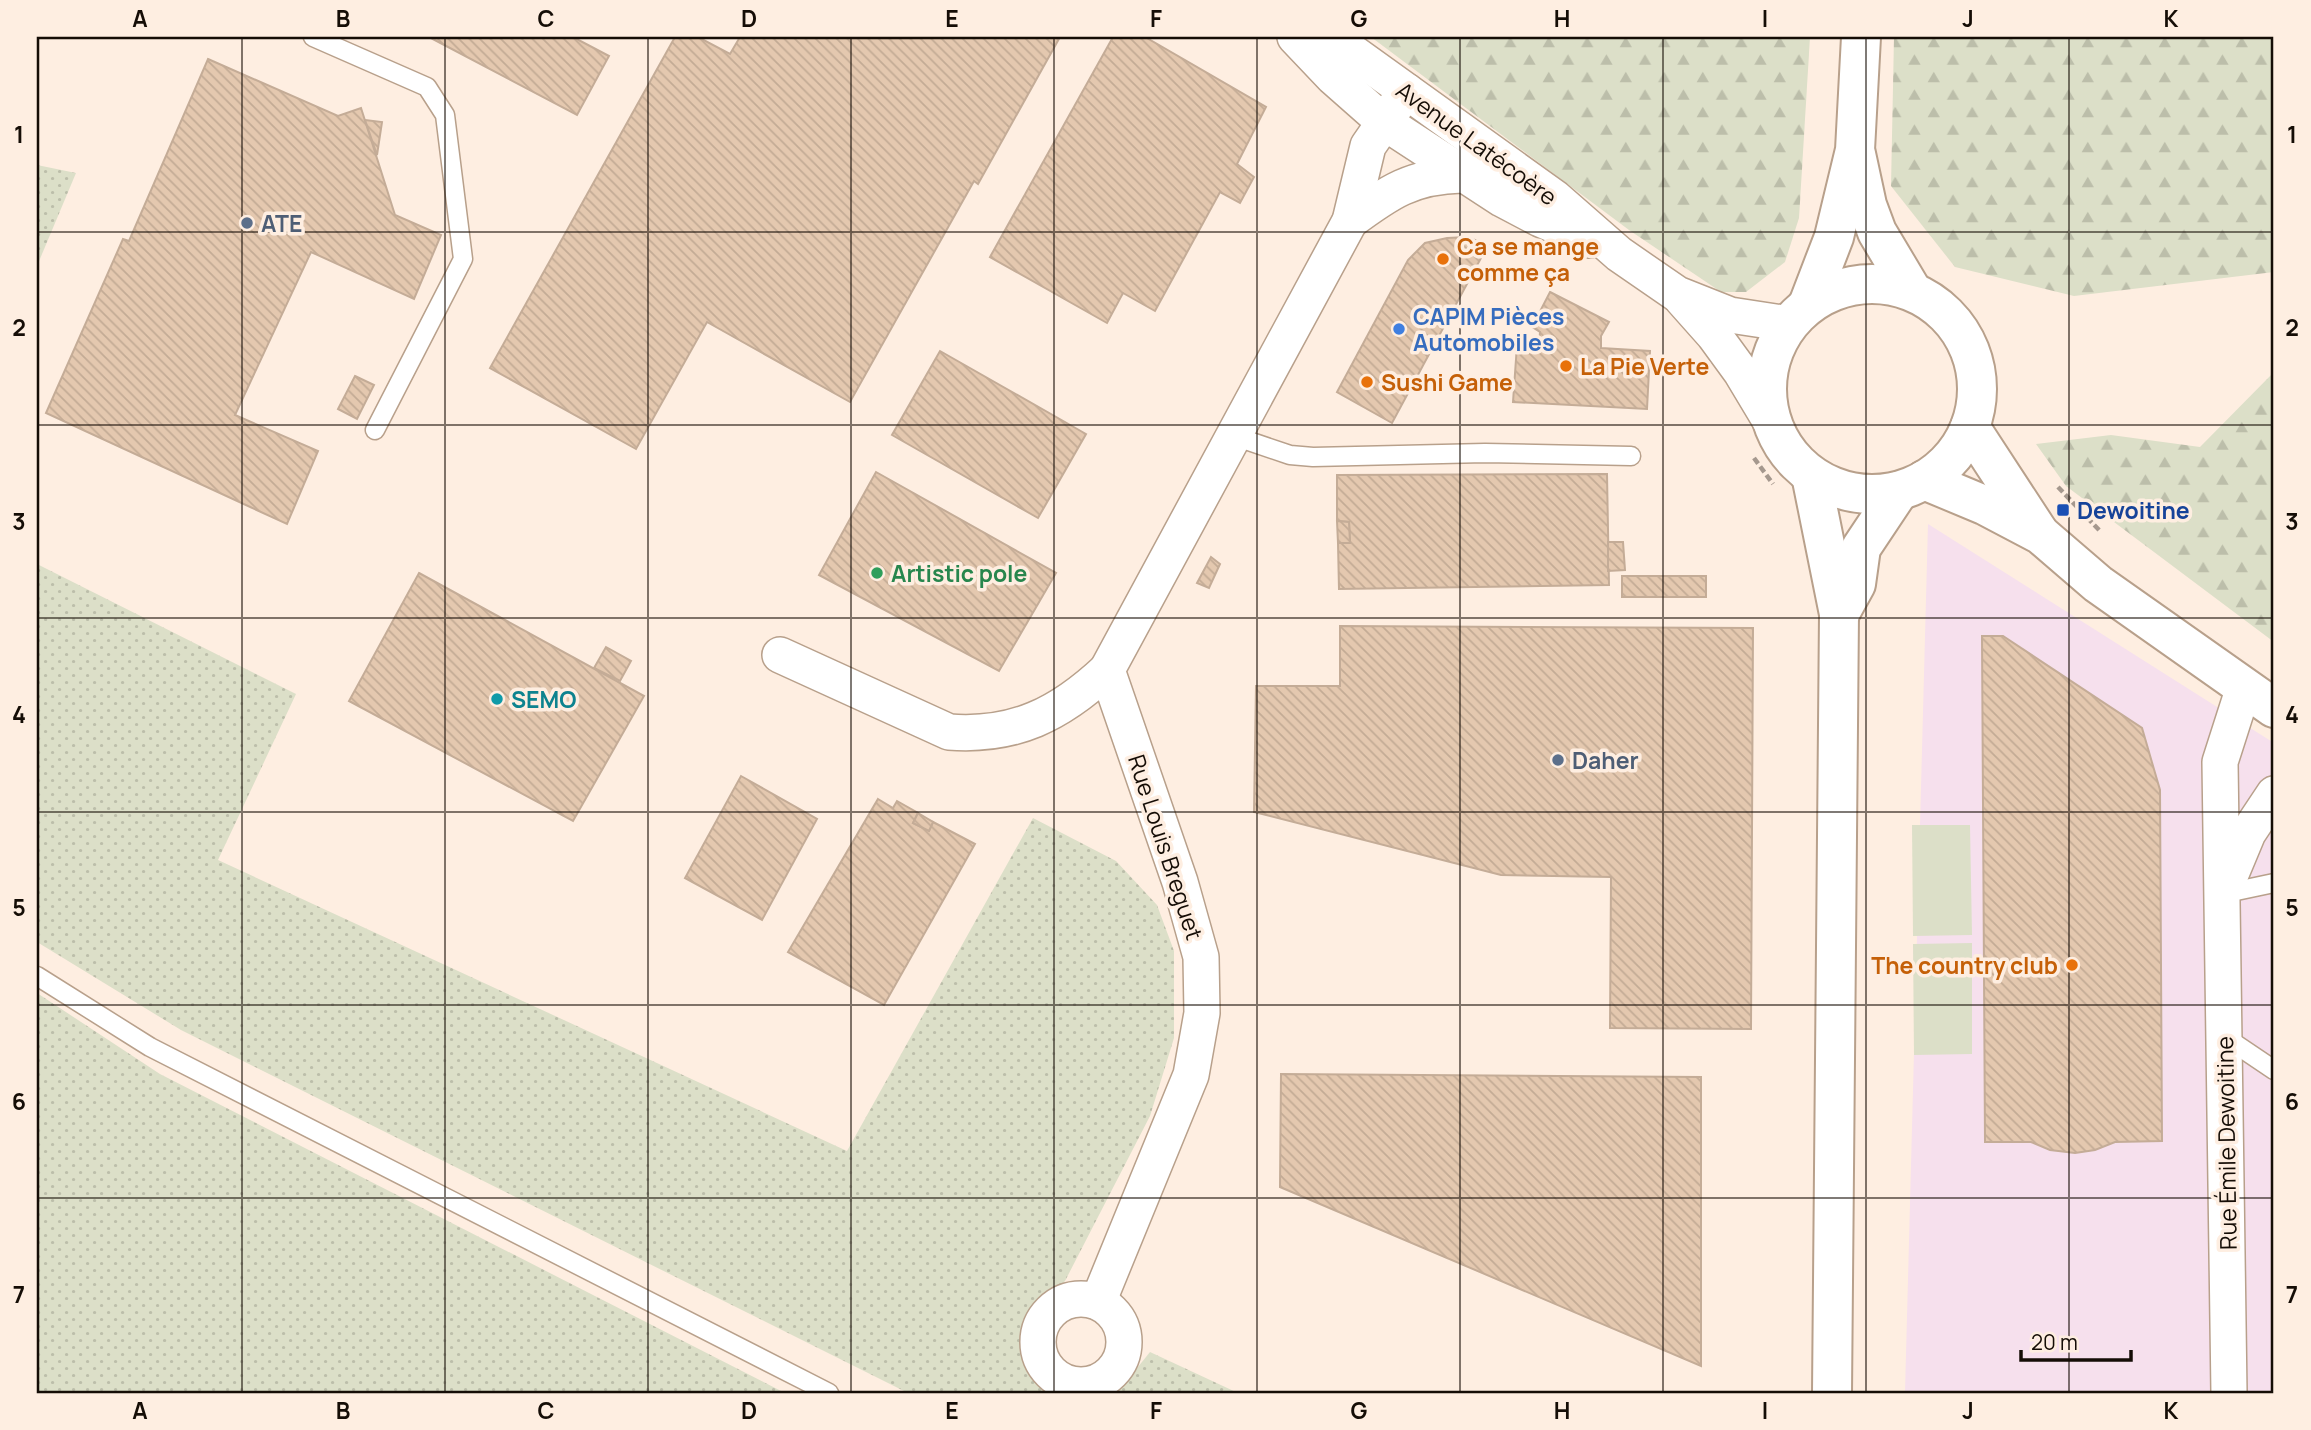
<svg xmlns="http://www.w3.org/2000/svg" width="2311" height="1430" viewBox="0 0 2311 1430" font-family="Manrope,sans-serif">
  <style>
    .commercial { fill: #f6e0ed }
    .grass { fill: url(#grass-dots) }
    .forest { fill: url(#forest-firs) }
    .garden { fill: #dcdfc8 }
    .building { fill: url(#building-back-hatch); stroke: #c4ac97; stroke-width: 2 }
    .lines { fill: none; stroke-linecap: round; stroke-linejoin: round }
    .service-casing { stroke: #b8a08b; stroke-width: 21 }
    .minor-casing { stroke: #b8a08b; stroke-width: 38 }
    .secondary-casing { stroke: #b8a08b; stroke-width: 42 }
    .path { stroke: #a5988e; stroke-width: 4.5; stroke-dasharray: 7 3.5; stroke-linecap: butt }
    .service { stroke: #fff; stroke-width: 18 }
    .minor { stroke: #fff; stroke-width: 35 }
    .secondary { stroke: #fff; stroke-width: 38 }
    .grid { fill: none; stroke: #150d06; stroke-width: 2; stroke-opacity: 0.55 }
    .service-dot { fill: #5c6f8a; stroke: #feeee1; stroke-width: 2.5 }
    .food-dot { fill: #e8710a; stroke: #feeee1; stroke-width: 2.5 }
    .shop-dot { fill: #3f7fe0; stroke: #feeee1; stroke-width: 2.5 }
    .transit-dot { fill: #1a4fb4; stroke: #feeee1; stroke-width: 2.5 }
    .leisure-dot { fill: #2e9e5b; stroke: #feeee1; stroke-width: 2.5 }
    .culture-dot { fill: #0f9aa8; stroke: #feeee1; stroke-width: 2.5 }
    .labels { text-anchor: middle; dominant-baseline: central; stroke-width: 7; stroke-linejoin: round; paint-order: stroke }
    .street-label { font-size: 23px; fill: #150d06; stroke: #feeee1 }
    .service-label { font-size: 23px; font-weight: bold; fill: #4e5e75; stroke: #feeee1; text-anchor: start }
    .food-label { font-size: 23px; font-weight: bold; fill: #c56008; stroke: #feeee1; text-anchor: start }
    .shop-label { font-size: 23px; font-weight: bold; fill: #366cbe; stroke: #feeee1; text-anchor: start }
    .transit-label { font-size: 23px; font-weight: bold; fill: #164399; stroke: #feeee1; text-anchor: start }
    .leisure-label { font-size: 23px; font-weight: bold; fill: #27864d; stroke: #feeee1; text-anchor: start }
    .culture-label { font-size: 23px; font-weight: bold; fill: #0d838f; stroke: #feeee1; text-anchor: start }
    .neatline { fill: none; stroke: #150d06; stroke-width: 2.5 }
    .grid-label { font-size: 23px; text-anchor: middle; font-weight: bold; fill: #150d06 }
  </style>
  <defs>
    <pattern id="grass-dots" width="8" height="8" patternUnits="userSpaceOnUse" patternTransform="scale(1.75)"><rect width="8" height="8" fill="#dcdfc8"/><path d="M2 2h.1M6 6h.1" fill="none" stroke="#bcbeaa" stroke-width="1.8" stroke-linecap="round"/></pattern>
    <pattern id="forest-firs" width="22" height="20" patternUnits="userSpaceOnUse" patternTransform="scale(1.75)"><rect width="22" height="20" fill="#dcdfc8"/><path d="M5 1l3.5 6h-7zM16 11l3.5 6h-7z" fill="#bcbeaa"/></pattern>
    <pattern id="building-back-hatch" width="6" height="6" patternUnits="userSpaceOnUse" patternTransform="scale(1.75)"><rect width="6" height="6" fill="#e4c8af"/><path d="M-1 5l2 2M0 0l6 6M5-1l2 2" fill="none" stroke="#c3ab95"/></pattern>
  </defs>
  <rect width="100%" height="100%" fill="#feeee1"/>
  <path class="commercial" d="M1928,524L2274,743V1393H1905Z"/>
  <g class="grass">
    <path d="M37,165L76,173L37,266Z"/>
    <path d="M37,564L296,694L218,860L847,1151L1033,818L1116,861L1157,905L1174,951V1038L1150,1116L1065,1281L1022,1328V1353L1041,1384L1062,1393H908L181,1030L37,942Z"/>
    <path d="M37,993L160,1074L785,1393H37Z"/>
    <path d="M1150,1352L1238,1393H1117Z"/>
  </g>
  <g class="forest">
    <path d="M1371,37H1810L1799,218L1785,262L1746,292H1721L1629,230Z"/>
    <path d="M1894,37H2274V272L2074,296L1955,267L1891,186Z"/>
    <path d="M2274,372V642L2066,486L2036,444L2111,435L2200,447Z"/>
  </g>
  <g class="garden">
    <path d="M1912,825H1970L1972,935L1913,936Z"/>
    <path d="M1972,943V1054L1914,1055L1913,944Z"/>
  </g>
  <g class="building">
    <path d="M429,37H573L609,56L577,115Z"/>
    <path d="M675,37H698L730,54L740,37H1060L978,184L974,181L850,402L707,322L636,449L490,368Z"/>
    <path d="M1113,37H1145L1266,107L1237,164L1254,177L1240,203L1220,192L1155,311L1123,293L1107,323L990,257Z"/>
    <path d="M208,59L338,116L361,108L395,215L441,235L414,299L311,252L235,415L318,451L287,524L46,413L123,239L129,241Z"/>
    <path d="M365,120L382,122L377,155Z"/>
    <path d="M1467,237L1488,245L1392,423L1337,392L1408,260L1425,243L1447,238Z"/>
    <path d="M1550,292L1609,322L1601,336V348L1650,351L1647,409L1513,402L1517,345L1539,346L1540,332L1532,327Z"/>
    <path d="M940,351L1086,434L1038,518L892,435Z"/>
    <path d="M355,376L374,385L357,419L338,409Z"/>
    <path d="M876,472L1056,573L999,671L819,575Z"/>
    <path d="M1607,474L1609,585L1339,589L1338,543H1350L1349,522L1337,521V475Z"/>
    <path d="M1337,521L1349,522L1350,543H1338Z"/>
    <path d="M1608,542H1623L1625,570L1608,571Z"/>
    <path d="M1211,557L1220,564L1209,588L1197,583Z"/>
    <path d="M419,573L644,696L573,821L349,701Z"/>
    <rect x="1622" y="576" width="84" height="21"/>
    <path d="M1340,626L1753,628L1751,1029L1610,1028L1611,877L1501,875L1254,812L1256,686H1340Z"/>
    <path d="M1982,636H2003L2142,728L2160,790L2162,1141L2115,1142L2095,1150L2075,1153L2050,1150L2031,1142H1985Z"/>
    <path d="M606,647L631,661L620,681L594,668Z"/>
    <path d="M741,776L817,819L762,920L685,878Z"/>
    <path d="M878,799L893,808L897,801L918,813L913,823L929,831L933,822L975,844L884,1005L788,952Z"/>
    <path d="M918,813L933,822L929,831L913,823Z"/>
    <path d="M1281,1074L1701,1077V1366L1280,1187Z"/>
  </g>
  <g class="lines">
    <g class="service-casing">
      <g id="service">
        <path d="M313,37L427,87L445,115L463,259L375,430"/>
        <path d="M1234,436L1290,455L1313,457L1485,453L1631,456"/>
        <path d="M2222,894L2274,883"/>
        <path d="M37,976L150,1047L829,1393"/>
        <path d="M2225,1037L2274,1070"/>
      </g>
    </g>
    <g class="minor-casing">
      <g id="minor">
        <path d="M1295,37L1333,77L1384,122L1502,199L1540,219L1589,240"/>
        <path d="M1331,37L1555,198L1619,254L1677,294L1730,315L1789,324"/>
        <path d="M1350,221C1389,192 1412,176 1462,175"/>
        <path d="M1682,299L1714,335L1741,372L1774,427"/>
        <path d="M780,655L949,732C1015,737 1060,714 1107,670"/>
        <path d="M2228,881L2248,833L2274,794"/>
        <circle cx="1081" cy="1342" r="43"/>
        <path d="M1098,1302L1191,1075L1202,1013L1201,957L1180,882L1107,670L1350,221L1368,146L1406,91"/>
        <path d="M2229,1393L2220,762L2244,687"/>
      </g>
    </g>
    <g class="secondary-casing">
      <g id="secondary">
        <path d="M1856,154L1867,205L1877,232L1911,289"/>
        <circle cx="1872" cy="389" r="105"/>
        <path d="M1809,302L1834,237L1855,150L1861,37"/>
        <path d="M1970,427L2038,531"/>
        <path d="M1811,475L1839,614L1832,1393"/>
        <path d="M1924,480L1984,505L2041,535L2098,584L2274,708"/>
        <path d="M1840,613L1856,584L1861,548L1899,491"/>
      </g>
    </g>
    <g class="path">
      <path d="M1754,458L1773,484"/>
      <path d="M2058,487L2100,531"/>
    </g>
    <use href="#service" class="service"/>
    <use href="#minor" class="minor"/>
    <use href="#secondary" class="secondary"/>
  </g>
  <path class="grid" d="M242,37V1393M445,37V1393M648,37V1393M851,37V1393M1054,37V1393M1257,37V1393M1460,37V1393M1663,37V1393M1866,37V1393M2069,37V1393M37,232H2274M37,425H2274M37,618H2274M37,812H2274M37,1005H2274M37,1198H2274"/>
  <g class="service-dot">
    <circle cx="247" cy="223" r="7"/>
    <circle cx="1558" cy="760" r="7"/>
  </g>
  <g class="food-dot">
    <circle cx="1443" cy="259" r="7"/>
    <circle cx="1566" cy="366" r="7"/>
    <circle cx="1367" cy="382" r="7"/>
    <circle cx="2072" cy="965" r="7"/>
  </g>
  <circle class="shop-dot" cx="1399" cy="329" r="7"/>
  <rect class="transit-dot" x="2056" y="503" width="14" height="14" rx="3.5"/>
  <circle class="leisure-dot" cx="877" cy="573" r="7"/>
  <circle class="culture-dot" cx="497" cy="699" r="7"/>
  <g class="labels">
    <g class="street-label">
      <text transform="translate(1477 143) rotate(36)">Avenue Latécoère</text>
      <text transform="translate(1166 847) rotate(72)">Rue Louis Breguet</text>
      <text transform="translate(2226 1143) rotate(-91)">Rue Émile Dewoitine</text>
    </g>
    <g class="service-label">
      <text x="261" y="223">ATE</text>
      <text x="1572" y="760">Daher</text>
    </g>
    <g class="food-label">
      <text x="1457" y="246">Ca se mange<tspan x="1457" dy="26">comme ça</tspan></text>
      <text x="1580" y="366">La Pie Verte</text>
      <text x="1381" y="382">Sushi Game</text>
      <text x="2058" y="965" text-anchor="end">The country club</text>
    </g>
    <g class="shop-label">
      <text x="1413" y="316">CAPIM Pièces<tspan x="1413" dy="26">Automobiles</tspan></text>
    </g>
    <g class="transit-label">
      <text x="2077" y="510">Dewoitine</text>
    </g>
    <g class="leisure-label">
      <text x="891" y="573">Artistic pole</text>
    </g>
    <g class="culture-label">
      <text x="511" y="699">SEMO</text>
    </g>
  </g>
  <rect width="2311" height="1430" fill="none" stroke="#feeee1" stroke-width="77"/>
  <path d="M2021 1350v10h110v-10" fill="none" stroke="#150d06" stroke-width="3.5"/>
  <text x="2031" y="1350" font-size="21" fill="#150d06" stroke="#feeee1" stroke-width="5" paint-order="stroke">20 m</text>
  <rect x="38" y="38" width="2234" height="1354" class="neatline"/>
  <g class="grid-label">
    <text x="140" y="27">A</text>
    <text x="343" y="27">B</text>
    <text x="546" y="27">C</text>
    <text x="749" y="27">D</text>
    <text x="952" y="27">E</text>
    <text x="1156" y="27">F</text>
    <text x="1359" y="27">G</text>
    <text x="1562" y="27">H</text>
    <text x="1765" y="27">I</text>
    <text x="1968" y="27">J</text>
    <text x="2171" y="27">K</text>
    <text x="19" y="143">1</text>
    <text x="2292" y="143">1</text>
    <text x="19" y="336">2</text>
    <text x="2292" y="336">2</text>
    <text x="19" y="530">3</text>
    <text x="2292" y="530">3</text>
    <text x="19" y="723">4</text>
    <text x="2292" y="723">4</text>
    <text x="19" y="916">5</text>
    <text x="2292" y="916">5</text>
    <text x="19" y="1110">6</text>
    <text x="2292" y="1110">6</text>
    <text x="19" y="1303">7</text>
    <text x="2292" y="1303">7</text>
    <text x="140" y="1419">A</text>
    <text x="343" y="1419">B</text>
    <text x="546" y="1419">C</text>
    <text x="749" y="1419">D</text>
    <text x="952" y="1419">E</text>
    <text x="1156" y="1419">F</text>
    <text x="1359" y="1419">G</text>
    <text x="1562" y="1419">H</text>
    <text x="1765" y="1419">I</text>
    <text x="1968" y="1419">J</text>
    <text x="2171" y="1419">K</text>
  </g>
</svg>
